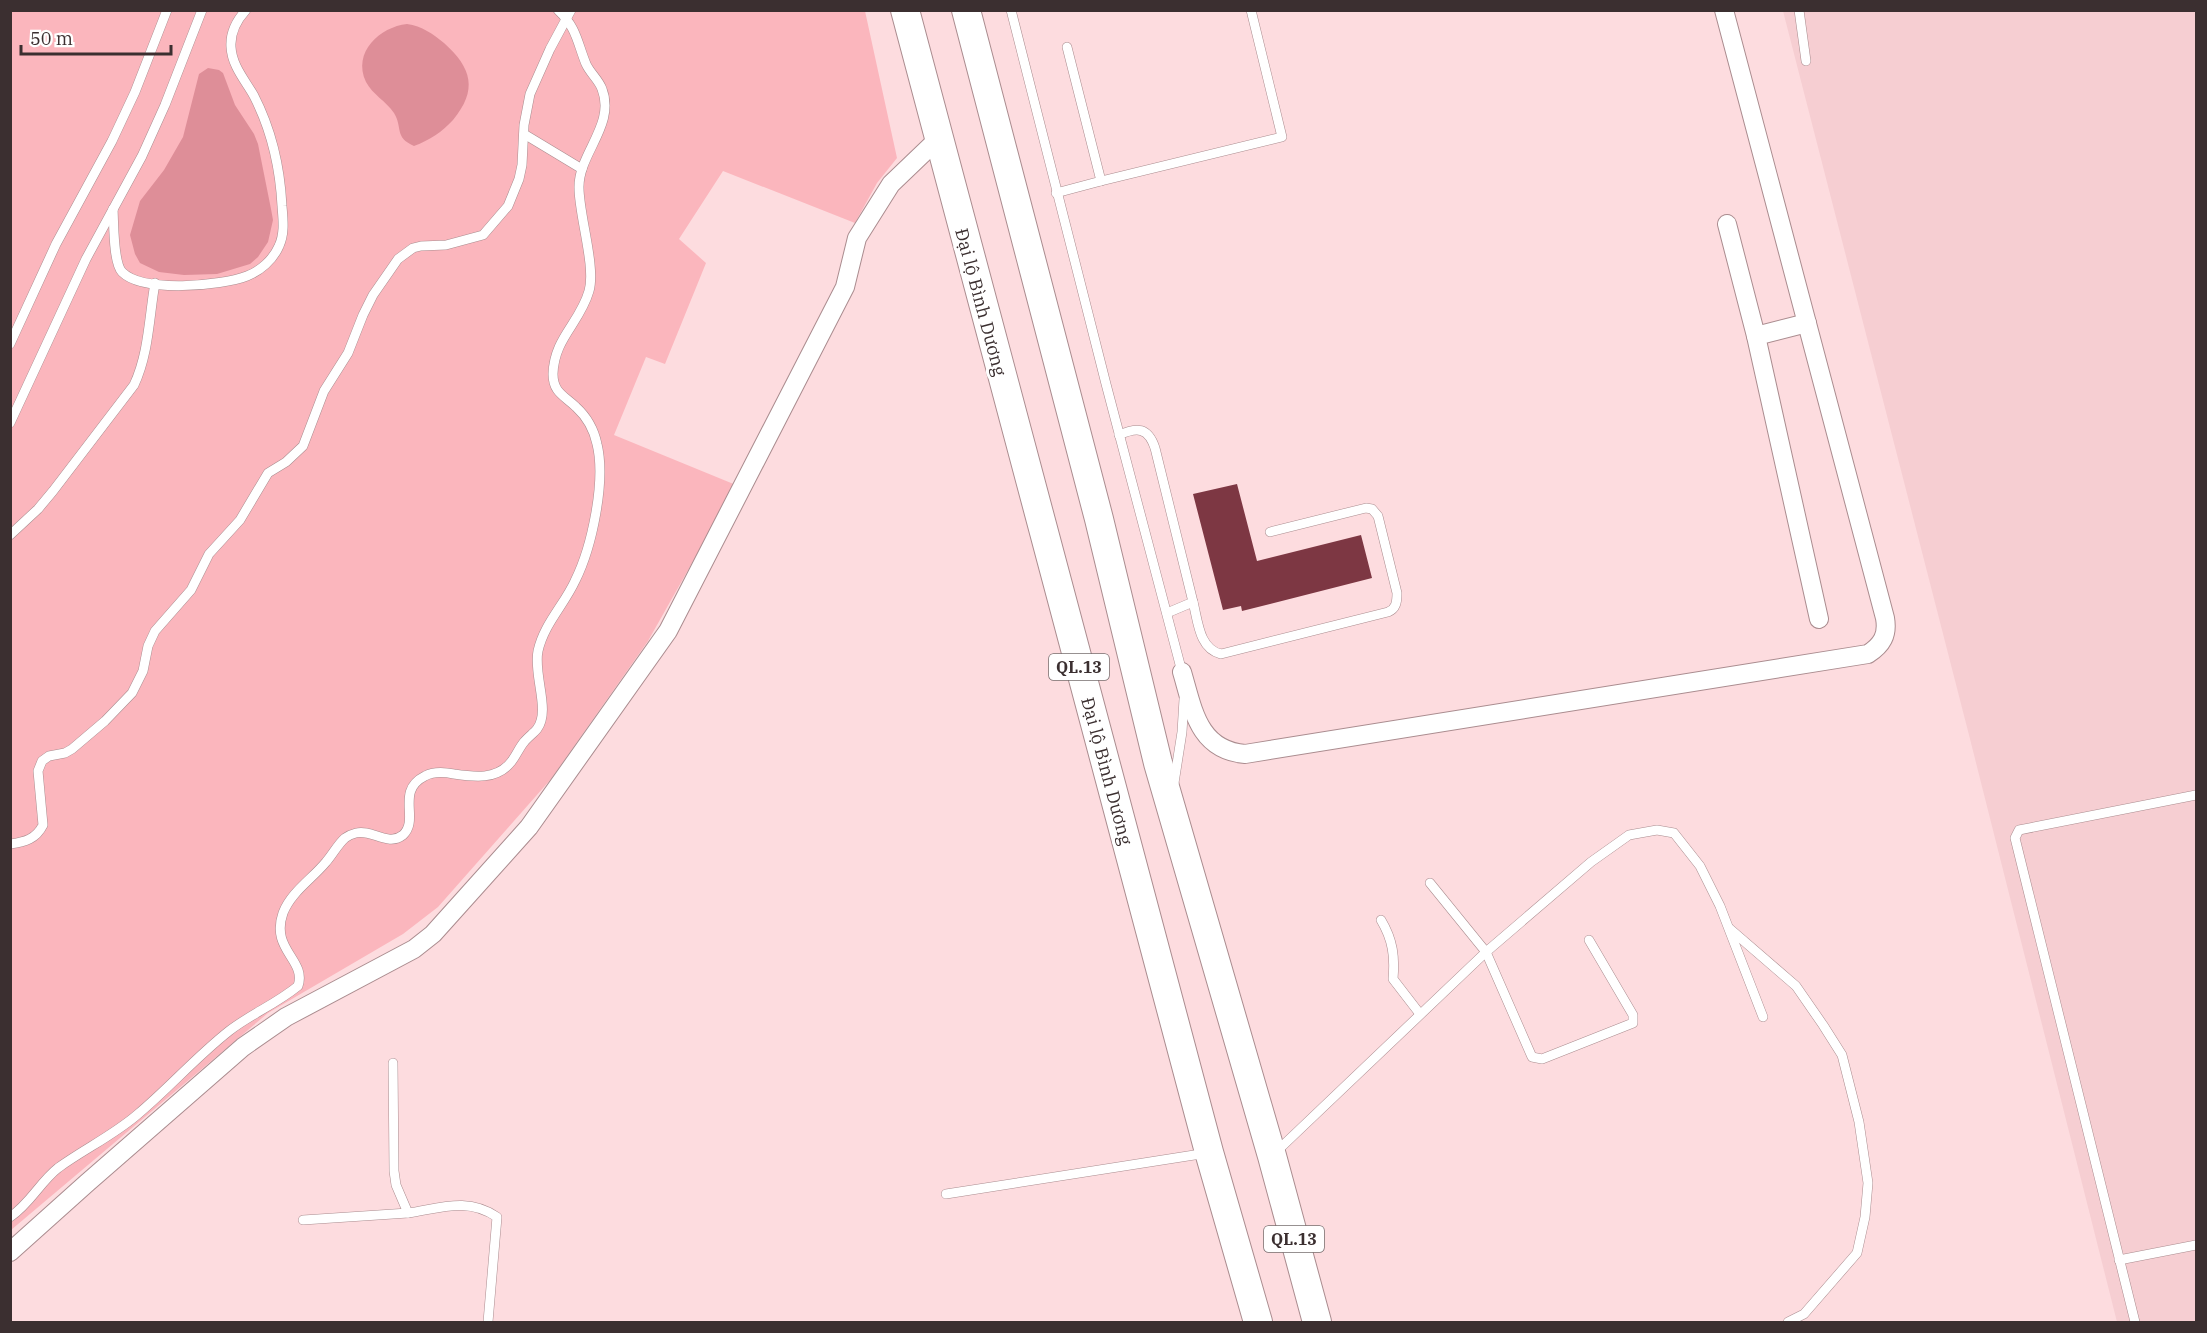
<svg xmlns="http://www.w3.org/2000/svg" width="2207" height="1333" viewBox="0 0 2207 1333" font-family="'IBM Plex Serif',serif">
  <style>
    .built { fill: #f6ced2 }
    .green { fill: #fbb6bd }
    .water { fill: #de8e98 }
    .building { fill: #7d3743 }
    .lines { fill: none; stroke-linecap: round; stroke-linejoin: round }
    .service-casing { stroke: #aa8c8f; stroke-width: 10 }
    .minor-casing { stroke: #aa8c8f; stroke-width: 20 }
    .trunk-casing { stroke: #aa8c8f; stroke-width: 30 }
    .service { stroke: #fff; stroke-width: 9 }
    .minor { stroke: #fff; stroke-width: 18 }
    .trunk { stroke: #fff; stroke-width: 28 }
    .labels { text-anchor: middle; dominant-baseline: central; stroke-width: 6; stroke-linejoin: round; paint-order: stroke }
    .shield { fill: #fff; stroke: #766d6e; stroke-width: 1.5 }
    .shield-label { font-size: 16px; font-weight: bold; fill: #3b2f30 }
    .street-label { font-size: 18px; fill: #3b2f30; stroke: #fff }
  </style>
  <rect width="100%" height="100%" fill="#fddcdf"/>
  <path class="built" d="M1783,11H2196V1322H2117L1969,735Z"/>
  <path class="green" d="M11,11H865L897,158L877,183L855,223L723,171L679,239L706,263L665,364L646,357L614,435L736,485L648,641L551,779L438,907L403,934L268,1013L11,1230Z"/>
  <g class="water">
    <path d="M407,24C422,26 433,34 444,43C472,68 478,90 453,120C442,132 430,140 414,146C394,137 403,128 394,113C386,101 373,95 366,82C352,52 380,27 407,24Z"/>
    <path d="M208,68L219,70L223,73L235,105L254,134L258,144L271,209L273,220L268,242L258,257L250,264L217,274L184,275L159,272L140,263L135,254L130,235L140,201L164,170L183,137L199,74Z"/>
  </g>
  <path class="building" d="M1237,484L1257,561L1361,535L1372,578L1242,611L1241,606L1223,610L1193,494Z"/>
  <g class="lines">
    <g class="service-casing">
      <g id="service">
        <path d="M1011,10L1106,384L1182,672"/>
        <path d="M1799,10L1806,61"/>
        <path d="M1067,47L1101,181L1282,137L1251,10"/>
        <path d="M524,134L582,169"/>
        <path d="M1056,193L1101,181"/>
        <path d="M113,209C114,224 113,262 122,272C143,293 221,286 247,276C260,271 273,260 279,246C285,233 283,219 282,206C280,167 272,131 254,96C245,80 232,66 231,47C230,32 236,21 246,10"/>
        <path d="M10,344L56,244L112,141L135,92L167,10"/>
        <path d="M10,423L86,259L142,156L165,105L202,10"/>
        <path d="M1119,435C1137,427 1148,427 1155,448L1193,602L1167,613"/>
        <path d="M10,535L38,509L53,491L134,385C149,353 149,317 155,283"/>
        <path d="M1193,602C1198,621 1199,649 1221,654L1388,612C1396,609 1397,602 1397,593L1378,516L1372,509L1366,508L1270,532"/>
        <path d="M1174,783L1182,732L1184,699"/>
        <path d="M10,844C25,842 36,839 43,825L38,771L42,761L49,756L65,753L72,749L105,721L132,693L143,671L148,646L155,631L191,590L209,554L240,520L268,473L286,462L303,446L324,391L348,353L363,315L373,295L398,259L413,248L421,246L446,245L483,235L508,206L519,179L522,165L524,125L530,94L550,49L571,10"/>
        <path d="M1430,883L1486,952L1532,1057L1542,1059L1633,1023V1015L1589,940"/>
        <path d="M1381,920C1393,940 1395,957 1393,979L1420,1014"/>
        <path d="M1730,929L1796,986L1823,1025L1842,1055L1859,1122L1868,1183L1865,1217L1857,1253L1804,1314L1788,1322"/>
        <path d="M393,1063L394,1171L396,1185L408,1213C441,1208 468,1197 497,1217L488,1322"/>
        <path d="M1276,1152L1486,952L1591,862L1629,835L1657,830L1674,833L1700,866L1720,906L1763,1017"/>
        <path d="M946,1194L1207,1153"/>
        <path d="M10,1217C30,1204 40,1182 58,1168C84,1149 114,1135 138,1114C169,1088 196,1057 229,1031C251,1014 276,1004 298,986C307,960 270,950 283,913C291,892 312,879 326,862C333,854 338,844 345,838C349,835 352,834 356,833C372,829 388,847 403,835C420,819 395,791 425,776C434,771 444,772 454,774C474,777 497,780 511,762C516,756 519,748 524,742C528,737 534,733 537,729C551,711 533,675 538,651C544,624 564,605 575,581C592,547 606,481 597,444C594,430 587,417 576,407C565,396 553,393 553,374C554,338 580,323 589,291C596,267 579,215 579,188C578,154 616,125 602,89C599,80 590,73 586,64C577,42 577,28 558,10"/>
        <path d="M303,1220L408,1213"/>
        <path d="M2119,1260L2196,1245"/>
        <path d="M2135,1322L2015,838L2019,830L2196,795"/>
      </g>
    </g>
    <g class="minor-casing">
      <g id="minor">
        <path d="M1727,224L1756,336L1819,619"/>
        <path d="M1756,336L1807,323"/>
        <path d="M1182,672C1193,709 1198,750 1245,754L1868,654C1882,645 1888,635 1885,618L1724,10"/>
        <path d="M10,1252L87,1183L243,1047L286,1017L414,949L433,934L529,827L668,631L845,287L857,238L891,184L938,139"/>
      </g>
    </g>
    <g class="trunk-casing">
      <g id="trunk">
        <path d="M905,10L1209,1152L1258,1322"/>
        <path d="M966,10L1099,519L1158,763L1272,1156L1317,1322"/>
      </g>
    </g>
    <use href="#service" class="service"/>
    <use href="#minor" class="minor"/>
    <use href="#trunk" class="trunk"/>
  </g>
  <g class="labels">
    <g class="shield">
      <rect x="1049" y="654" width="60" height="26" rx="4.5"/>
      <rect x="1264" y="1226" width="60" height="26" rx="4.5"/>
    </g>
    <g class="shield-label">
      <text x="1079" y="667">QL.13</text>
      <text x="1294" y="1239">QL.13</text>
    </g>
    <g class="street-label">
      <text transform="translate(981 302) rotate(75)">Đại lộ Bình Dương</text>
      <text transform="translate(1107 771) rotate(75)">Đại lộ Bình Dương</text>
    </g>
  </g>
  <rect width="2207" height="1333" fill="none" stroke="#3b2f30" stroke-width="24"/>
  <path d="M21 45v9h150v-9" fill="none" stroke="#3b2f30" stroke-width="3"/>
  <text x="30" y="45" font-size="18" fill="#3b2f30" stroke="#ffffff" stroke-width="4.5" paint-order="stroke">50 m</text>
</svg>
